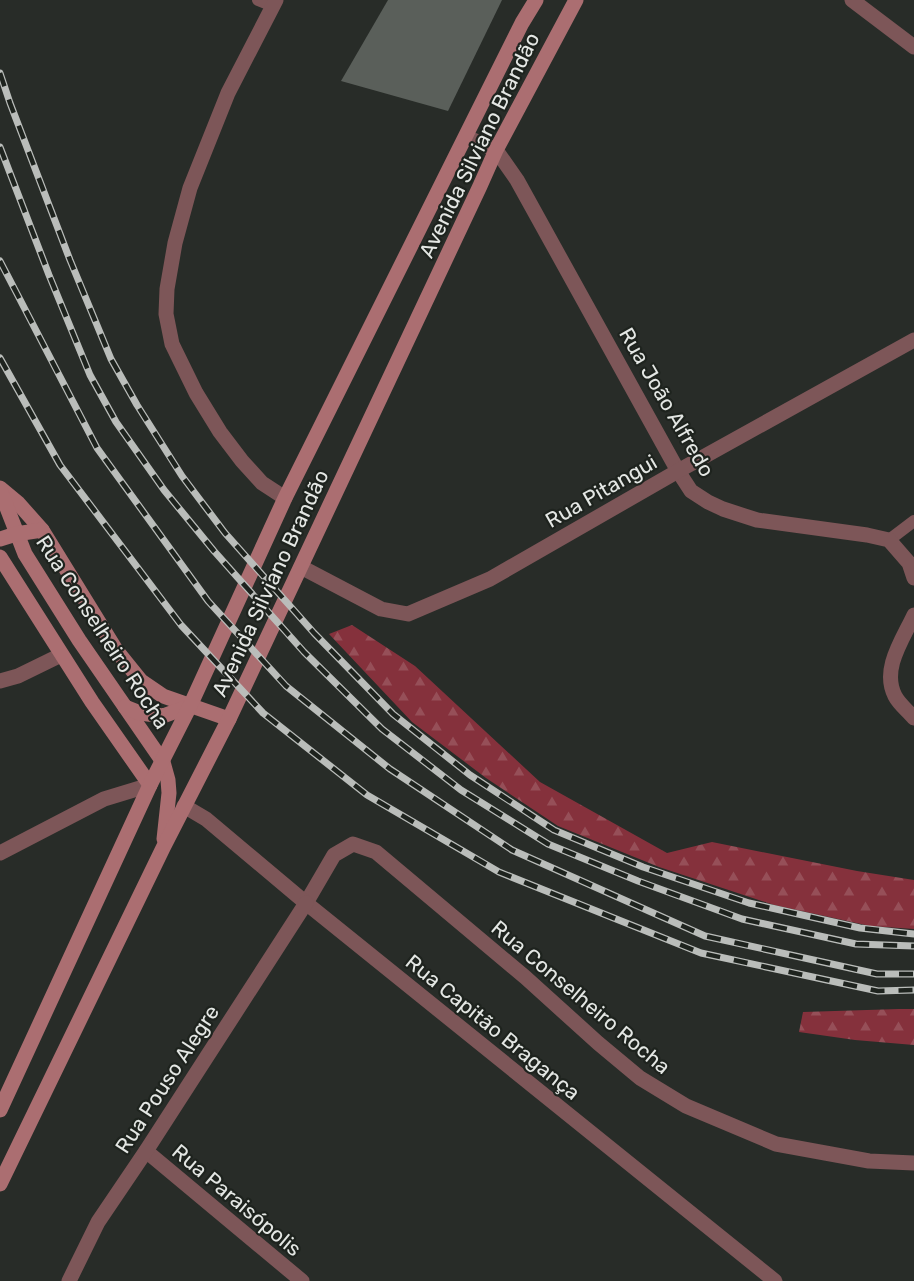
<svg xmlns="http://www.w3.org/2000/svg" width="914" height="1281" viewBox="0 0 914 1281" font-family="Rubik,sans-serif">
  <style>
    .forest { fill: url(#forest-firs) }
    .building { fill: #5a5f5a }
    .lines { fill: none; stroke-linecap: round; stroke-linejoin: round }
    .service { stroke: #7d5658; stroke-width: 12 }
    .minor { stroke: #7d5658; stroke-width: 15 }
    .tertiary { stroke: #7d5658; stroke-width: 15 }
    .secondary { stroke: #ab6e71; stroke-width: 15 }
    .rail-casing { stroke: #babdba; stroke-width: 7 }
    .rail { stroke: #1e231e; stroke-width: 4.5; stroke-dasharray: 14; stroke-linecap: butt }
    .labels { text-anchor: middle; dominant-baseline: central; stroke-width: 4.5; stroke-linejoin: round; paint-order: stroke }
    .street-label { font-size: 21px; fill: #e4e7e4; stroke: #1e231e }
  </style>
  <defs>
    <pattern id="forest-firs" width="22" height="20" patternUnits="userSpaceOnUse" patternTransform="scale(1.5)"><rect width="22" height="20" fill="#85313c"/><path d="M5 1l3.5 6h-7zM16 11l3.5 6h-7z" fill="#964f58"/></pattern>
  </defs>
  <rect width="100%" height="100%" fill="#282c28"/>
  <g class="forest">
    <path d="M352,625L415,666L540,782L667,853L712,842L857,871L914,880V929L870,926L774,905L659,867L558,826L486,778L412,722L329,634Z"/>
    <path d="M899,1009H914V1045L855,1040L799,1032L803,1012Z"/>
  </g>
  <path class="building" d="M388,0H502L448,111L341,81Z"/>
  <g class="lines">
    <g class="service">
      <path d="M258,0L273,6"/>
      <path d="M889,540L914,521"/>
    </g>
    <g class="minor">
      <path d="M276,0L228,93L190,188L175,243L167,289L166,314L172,344L196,393L220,432L242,461L262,483L285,498"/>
      <path d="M852,0L914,47"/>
      <path d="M466,137L496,150L517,180L678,471L691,491L708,502L723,509L757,520L867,535L889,540L909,563L914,578"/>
      <path d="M301,567L381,609L408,614L490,579L678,471L914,340"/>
      <path d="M914,615C903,639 881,669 895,696C899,704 908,711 914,718"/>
      <path d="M0,681L18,676L61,655"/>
      <path d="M306,903L334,855L353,844L376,852L525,977L598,1043L640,1078L686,1106L776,1144L869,1161L914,1163"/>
      <path d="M146,1151L302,1281"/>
    </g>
    <g class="tertiary">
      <path d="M184,806L206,819L306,903L775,1281"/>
      <path d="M0,853L104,799L150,785"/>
      <path d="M69,1281L98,1222L146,1151L306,903"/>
    </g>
    <g class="secondary">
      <path d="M0,488L18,503L42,530L116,650L141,681L163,696L229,719"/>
      <path d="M0,490L25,554L79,640L163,762L168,780L169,793L164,839"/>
      <path d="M0,539L16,534L42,530"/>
      <path d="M0,557L92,702L150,785"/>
      <path d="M125,707L140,713L163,716L190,706"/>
      <path d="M0,1110L150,785L190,706L285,498L522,23L536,0"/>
      <path d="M0,1184L163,848L229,719L480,186L496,150L576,0"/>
    </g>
    <g class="rail-casing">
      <g id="rail">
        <path d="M0,73L10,103L70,260L111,359L137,405L182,476L225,533L314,633L393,714L470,775L554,830L643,867L749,903L860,928L914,934"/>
        <path d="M0,147L49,275L90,375L116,422L164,490L214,551L304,652L382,729L461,790L548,844L638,881L742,919L856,944L914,946"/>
        <path d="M0,261L97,448L208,601L286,686L390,769L512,850L705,936L877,974H914"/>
        <path d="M0,358L60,465L181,625L263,713L367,795L499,872L701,953L878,991L914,990"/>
      </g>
    </g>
    <use href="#rail" class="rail"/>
  </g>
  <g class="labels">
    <g class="street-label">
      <text transform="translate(479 145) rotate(-64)">Avenida Silviano Brandão</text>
      <text transform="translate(667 402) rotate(60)">Rua João Alfredo</text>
      <text transform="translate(601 491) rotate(-30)">Rua Pitangui</text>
      <text transform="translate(270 583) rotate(-65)">Avenida Silviano Brandão</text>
      <text transform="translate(103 632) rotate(57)">Rua Conselheiro Rocha</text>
      <text transform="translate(581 997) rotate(40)">Rua Conselheiro Rocha</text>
      <text transform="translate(493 1027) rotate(39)">Rua Capitão Bragança</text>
      <text transform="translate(167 1079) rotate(-57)">Rua Pouso Alegre</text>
      <text transform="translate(237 1200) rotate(40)">Rua Paraisópolis</text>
    </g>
  </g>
</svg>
